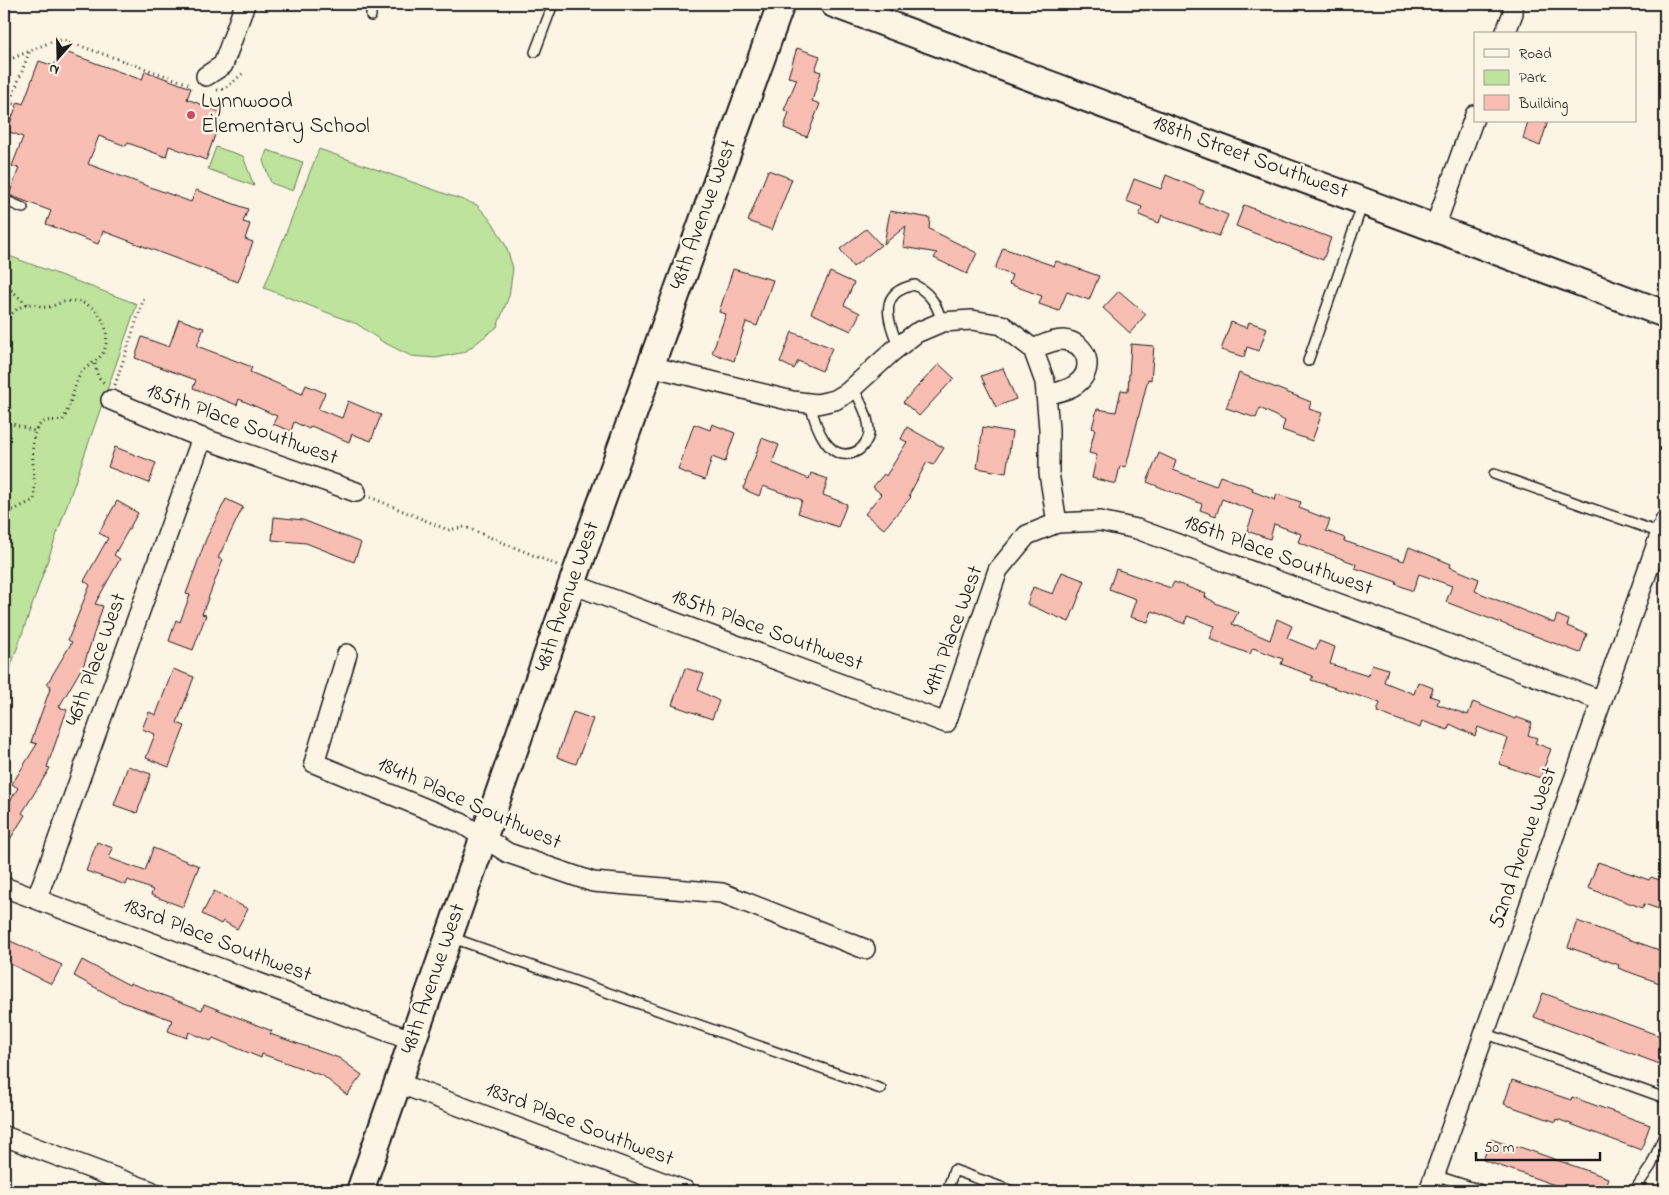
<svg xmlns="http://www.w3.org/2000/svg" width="1669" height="1195" viewBox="0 0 1669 1195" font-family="'Indie Flower',sans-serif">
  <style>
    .green { fill: #bee39d; stroke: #6d805c }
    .building { fill: #f9beb3; stroke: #1c1c1c }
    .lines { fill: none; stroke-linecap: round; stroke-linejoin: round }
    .lane-casing { stroke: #1c1c1c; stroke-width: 12 }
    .street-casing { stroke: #1c1c1c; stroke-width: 22 }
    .secondary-casing { stroke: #1c1c1c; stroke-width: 30 }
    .path { stroke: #1c1c1c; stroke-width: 3; stroke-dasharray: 1 4; stroke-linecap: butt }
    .lane { stroke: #fcf5e5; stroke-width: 9 }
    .street { stroke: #fcf5e5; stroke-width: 19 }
    .secondary { stroke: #fcf5e5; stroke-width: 26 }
    .poi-dot { fill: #d1495b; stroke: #fcf5e5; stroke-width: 2 }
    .labels { text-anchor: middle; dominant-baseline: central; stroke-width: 5; stroke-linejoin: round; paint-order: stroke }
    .poi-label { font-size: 22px; fill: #1c1c1c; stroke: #fcf5e5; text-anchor: start }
    .street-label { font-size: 22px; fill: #1c1c1c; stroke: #fcf5e5 }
  </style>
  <rect width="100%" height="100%" fill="#fcf5e5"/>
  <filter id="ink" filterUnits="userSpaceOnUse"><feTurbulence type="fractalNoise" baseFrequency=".02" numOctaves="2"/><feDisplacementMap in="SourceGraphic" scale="10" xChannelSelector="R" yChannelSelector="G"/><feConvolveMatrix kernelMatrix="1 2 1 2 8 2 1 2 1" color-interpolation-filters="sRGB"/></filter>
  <g filter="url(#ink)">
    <g class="green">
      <path d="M216,147L243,156L254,186L208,169Z"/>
      <path d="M319,149L477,205L493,223L506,246L513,268L509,296L497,327L465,352L436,358L411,356L383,342L357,324L264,288Z"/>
      <path d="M267,150L303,162L293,191L271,183L263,161Z"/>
      <path d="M4,254L137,304L4,686Z"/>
    </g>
    <g class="building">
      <path d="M797,48L820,56L815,70L821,72L812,101L820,104L807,137L784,128L789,112L784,110L797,79L788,77Z"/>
      <path d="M60,50L142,80L145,71L191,88L187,99L223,113L206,160L169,146L166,157L128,143L126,146L99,136L88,164L191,202L196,190L248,209L243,222L250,224L245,239L253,242L238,282L103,231L98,244L46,224L51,211L9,195L19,168L12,166L23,137L7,131L18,102L23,104L39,61L54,66Z"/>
      <path d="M1528,121H1548L1540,146L1523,139Z"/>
      <path d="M768,170L792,179L772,230L748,221Z"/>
      <path d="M1166,175L1204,191L1199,203L1228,215L1219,236L1162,215L1159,223L1139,215L1142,207L1126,201L1134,179L1161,189Z"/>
      <path d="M1244,205L1331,238L1323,260L1236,226Z"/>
      <path d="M890,211L930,218L929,229L977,253L967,274L934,258L937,253L903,247L906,226L884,244Z"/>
      <path d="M866,229L881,245L853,267L840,249Z"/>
      <path d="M1003,248L1054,266L1056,261L1099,276L1089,300L1067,292L1059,311L1039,304L1042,296L1009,284L1012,275L995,269Z"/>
      <path d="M733,269L773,280L757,326L746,322L734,361L712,353L726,314L719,312Z"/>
      <path d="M830,272L854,283L844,305L860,313L851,331L811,313Z"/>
      <path d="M1119,291L1146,314L1130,333L1103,308Z"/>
      <path d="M179,319L204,328L197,346L252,367L250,372L302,394L306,385L325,393L318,409L342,418L348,401L381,415L371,441L352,434L349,442L311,426L309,429L294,422L291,431L273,424L277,416L239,399L237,405L193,388L196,380L135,358L142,337L169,347Z"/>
      <path d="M1231,322L1247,328L1249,322L1267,328L1259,351L1247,347L1244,357L1221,350Z"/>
      <path d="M792,332L832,348L822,371L798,361L794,369L780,362Z"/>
      <path d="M1131,344L1154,346L1151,380L1148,379L1126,467L1120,466L1116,484L1092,478L1097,455L1089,453L1095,429L1092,428L1097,409L1116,412L1121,390L1128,391Z"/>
      <path d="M939,364L954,378L919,416L903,402Z"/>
      <path d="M1003,368L1016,399L996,407L981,376Z"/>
      <path d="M1239,373L1311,402L1309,409L1322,413L1312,441L1282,430L1285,421L1260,408L1256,418L1226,408Z"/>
      <path d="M694,424L710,430L712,424L735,433L725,462L712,457L705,480L678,470Z"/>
      <path d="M907,427L944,448L933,465L927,462L909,495L911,497L884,529L865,514L881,494L873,487L884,474L886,476L907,442L901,439Z"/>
      <path d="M983,427L1012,432L1006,473L977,468Z"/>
      <path d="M762,438L779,445L772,463L809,479L811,473L828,479L823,495L847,504L838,527L798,513L802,500L763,486L759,496L743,489Z"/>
      <path d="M115,447L156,463L149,483L108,467Z"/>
      <path d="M1159,453L1176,461L1173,470L1216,486L1220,476L1253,488L1252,491L1275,500L1277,494L1301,502L1299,508L1330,520L1326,531L1345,538L1344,541L1404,561L1409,547L1451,564L1450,567L1479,579L1475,591L1554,623L1557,615L1569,620L1567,626L1587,634L1580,653L1446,602L1452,586L1419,574L1413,591L1396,584L1397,582L1355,568L1356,564L1298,542L1301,534L1274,524L1270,539L1247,531L1254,511L1222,499L1216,516L1200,510L1202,504L1147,482Z"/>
      <path d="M226,499L243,507L218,558L223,560L202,614L206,615L193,650L169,641L176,620L180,622L190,595L186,594L206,539Z"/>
      <path d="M117,501L138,513L114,555L120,559L95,604L103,606L84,664L59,707L67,710L47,767L50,768L22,813L25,815L4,849V811L18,788L12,784L37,744L31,742L51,686L47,684L72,642L68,640L90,585L84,581L108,538L99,533Z"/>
      <path d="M274,517L303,520L361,543L354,562L306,543L272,540Z"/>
      <path d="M1116,569L1171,588L1174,582L1206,594L1205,597L1213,601V602L1238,612L1232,624L1270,640L1277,619L1292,626L1287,638L1316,650L1319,641L1335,647L1330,664L1368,676L1372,664L1388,669L1384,682L1414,694L1418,682L1433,688L1430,696L1439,699L1437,704L1468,715L1473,702L1515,719L1516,717L1532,723L1528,735L1537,738L1535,743L1551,749L1540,778L1499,764L1508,739L1478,727L1475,736L1450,724L1448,730L1422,721L1420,728L1377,712L1380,703L1311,680L1313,676L1281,664L1283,659L1253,648L1250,654L1210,639L1215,626L1187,616L1185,624L1152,611L1148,622L1130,617L1136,599L1109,589Z"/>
      <path d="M1062,572L1085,581L1069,622L1027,604L1033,587L1053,594Z"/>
      <path d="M685,668L704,674L698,690L719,701L712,719L672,705Z"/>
      <path d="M173,669L194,677L177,723L185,726L169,767L146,758L155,734L142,729L149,712L156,715Z"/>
      <path d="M573,712L593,719L576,764L557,757Z"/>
      <path d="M128,766L151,774L137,813L114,805Z"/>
      <path d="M97,842L113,848L109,858L145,871L153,848L199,866L183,907L151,895L153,890L128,880L126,885L86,871Z"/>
      <path d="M1598,862L1649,880L1651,877L1665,882V911L1644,904L1643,908L1588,888Z"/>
      <path d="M214,891L248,909L237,929L223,921L221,924L202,914Z"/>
      <path d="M1577,921L1665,952V985L1618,968L1619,965L1568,947Z"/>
      <path d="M4,938L62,965L52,984L4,961Z"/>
      <path d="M82,960L129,985L130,983L202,1010L204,1004L272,1031L270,1034L339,1058L362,1075L347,1095L323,1076L262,1054L261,1058L213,1038L211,1041L189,1032L187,1038L168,1031L172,1020L122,1002L74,976Z"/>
      <path d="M1543,993L1660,1036L1659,1038L1665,1040V1066L1534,1017Z"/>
      <path d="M1512,1080L1571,1100L1572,1097L1650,1125L1641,1150L1557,1119L1556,1122L1504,1104Z"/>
      <path d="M1491,1139L1516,1148L1517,1146L1608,1178L1603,1191H1572L1483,1160Z"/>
    </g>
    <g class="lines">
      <g class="lane-casing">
        <g id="lane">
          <path d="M371,16V4"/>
          <path d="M535,52L553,4"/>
          <path d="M4,200L23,208"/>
          <path d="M898,346C888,319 877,292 915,285C931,294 937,305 942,322"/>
          <path d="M1308,361L1363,203"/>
          <path d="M810,403C815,425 829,468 859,450C863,447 868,440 869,434C870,418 860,401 853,387"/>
          <path d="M1494,474L1661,533"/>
          <path d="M450,937L881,1089"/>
          <path d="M1484,1033L1665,1098"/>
          <path d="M1434,1175L1484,1191"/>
          <path d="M947,1191L954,1170L1012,1191"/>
          <path d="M1634,1191L1651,1166L1665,1133"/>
        </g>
      </g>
      <g class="street-casing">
        <g id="street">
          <path d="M1505,34L1513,13V4"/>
          <path d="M206,76L223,65L245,4"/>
          <path d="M1435,227L1475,115"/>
          <path d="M1033,349C1043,345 1052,340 1063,340C1088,342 1096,371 1075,385C1067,391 1056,392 1046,395"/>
          <path d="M650,366L792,401L817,404L835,400L847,393L893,351L916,333L942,322L972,320L1002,325L1033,349L1045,382L1049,429V473L1057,523"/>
          <path d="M111,400L202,438L356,492"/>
          <path d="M572,584L946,723L998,570L1027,535L1057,523L1100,521L1137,529L1600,700"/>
          <path d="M347,654L314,763L461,823L508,853L593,882L722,893L865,949"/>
          <path d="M4,887L413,1041"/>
          <path d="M37,898L202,438"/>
          <path d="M398,1083L686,1191"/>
          <path d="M4,1136L151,1191"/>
          <path d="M1429,1191L1665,521"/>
        </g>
      </g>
      <g class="secondary-casing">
        <g id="secondary">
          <path d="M834,4L1665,314"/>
          <path d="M360,1191L577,570L781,4"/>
        </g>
      </g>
      <g class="path">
        <path d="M4,62L53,41L63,40L192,85"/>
        <path d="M217,90L225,89L243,73"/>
        <path d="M4,99L14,104"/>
        <path d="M4,110L7,111L30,50"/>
        <path d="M4,283L27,305"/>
        <path d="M4,326C10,314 19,304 33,304C38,305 43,308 48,307C55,306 62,301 70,301C93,300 110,321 106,344C104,359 92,362 82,371C76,378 70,409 63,420C58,421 51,420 47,421C22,427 38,480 34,500L9,512L4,523"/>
        <path d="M95,364L98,377L106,385"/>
        <path d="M115,385L144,298"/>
        <path d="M4,407V409"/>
        <path d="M4,421L34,431"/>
        <path d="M370,497L448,530L465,527L557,565"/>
      </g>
      <use href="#lane" class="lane"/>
      <use href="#street" class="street"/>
      <use href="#secondary" class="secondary"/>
    </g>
  </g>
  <circle class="poi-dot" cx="191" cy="115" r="5"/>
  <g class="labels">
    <g class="poi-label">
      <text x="201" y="102">Lynnwood<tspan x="201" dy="25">Elementary School</tspan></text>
    </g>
    <g class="street-label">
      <text transform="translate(1250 158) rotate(20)">188th Street Southwest</text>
      <text transform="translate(704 215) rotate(-70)">48th Avenue West</text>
      <text transform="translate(242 425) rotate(20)">185th Place Southwest</text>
      <text transform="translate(1278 556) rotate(20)">186th Place Southwest</text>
      <text transform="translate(568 597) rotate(-71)">48th Avenue West</text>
      <text transform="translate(767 631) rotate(20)">185th Place Southwest</text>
      <text transform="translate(954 631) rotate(-70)">49th Place West</text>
      <text transform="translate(97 660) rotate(-70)">46th Place West</text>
      <text transform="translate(469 804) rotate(24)">184th Place Southwest</text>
      <text transform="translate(1524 848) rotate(-71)">52nd Avenue West</text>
      <text transform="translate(217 941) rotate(21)">183rd Place Southwest</text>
      <text transform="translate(434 979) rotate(-71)">48th Avenue West</text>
      <text transform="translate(579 1125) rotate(21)">183rd Place Southwest</text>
    </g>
  </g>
  <rect width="1669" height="1195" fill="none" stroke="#fcf5e5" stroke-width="20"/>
  <rect x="10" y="10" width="1649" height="1175" fill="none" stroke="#1c1c1c" stroke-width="2" filter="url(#ink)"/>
  <rect x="1474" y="32" width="162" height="90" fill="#fcf5e5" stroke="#a29e95"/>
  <rect x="1484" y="49" width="25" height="8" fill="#fcf5e5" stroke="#a29e95"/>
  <text x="1519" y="58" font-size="15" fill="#1c1c1c">Road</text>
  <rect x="1484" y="70" width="25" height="15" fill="#bee39d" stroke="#a29e95"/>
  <text x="1519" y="82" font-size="15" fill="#1c1c1c">Park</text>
  <rect x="1484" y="95" width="25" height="15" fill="#f9beb3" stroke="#a29e95"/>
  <text x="1519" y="108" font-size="15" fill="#1c1c1c">Building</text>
  <g transform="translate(58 58) rotate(200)" stroke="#fcf5e5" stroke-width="4" paint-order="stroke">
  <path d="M0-4L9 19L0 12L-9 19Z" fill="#1c1c1c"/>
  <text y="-8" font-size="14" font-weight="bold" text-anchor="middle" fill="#1c1c1c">N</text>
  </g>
  <path d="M1476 1152v8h124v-8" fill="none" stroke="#1c1c1c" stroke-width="2.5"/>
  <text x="1484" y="1152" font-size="15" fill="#1c1c1c" stroke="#fcf5e5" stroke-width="4" paint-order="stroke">50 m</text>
</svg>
